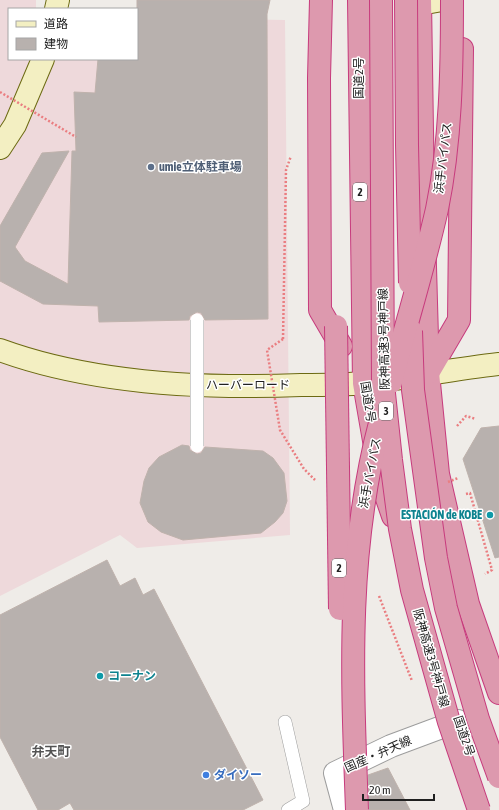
<svg xmlns="http://www.w3.org/2000/svg" width="499" height="810" viewBox="0 0 499 810" font-family="'Asap Condensed','Noto Sans JP',sans-serif">
  <style>
    .commercial { fill: #eed9db }
    .building { fill: #b8b1ae; stroke: #bfb2ac }
    .lines { fill: none; stroke-linecap: round; stroke-linejoin: round }
    .lane-casing { stroke: #9d9d9d; stroke-width: 14 }
    .street-casing { stroke: #9d9d9d; stroke-width: 24 }
    .secondary-casing { stroke: #6c6a12; stroke-width: 24 }
    .highway-casing { stroke: #c73b7d; stroke-width: 24 }
    .path { stroke: #ea7e81; stroke-width: 2.5; stroke-dasharray: 2 2; stroke-linecap: butt }
    .lane { stroke: #fff; stroke-width: 13 }
    .street { stroke: #fff; stroke-width: 22 }
    .secondary { stroke: #f3efc2; stroke-width: 22 }
    .highway { stroke: #dd99ae; stroke-width: 22 }
    .lane-bridge-casing { stroke: #9d9d9d; stroke-width: 14; stroke-linecap: butt }
    .highway-bridge-casing { stroke: #c73b7d; stroke-width: 24; stroke-linecap: butt }
    .path-bridge { stroke: #ea7e81; stroke-width: 2.5; stroke-dasharray: 2 2; stroke-linecap: butt }
    .lane-bridge { stroke: #fff; stroke-width: 13 }
    .highway-bridge { stroke: #dd99ae; stroke-width: 22 }
    .service-dot { fill: #5c6f8a; stroke: #fff; stroke-width: 1.5 }
    .culture-dot { fill: #0f9aa8; stroke: #fff; stroke-width: 1.5 }
    .shop-dot { fill: #3f7fe0; stroke: #fff; stroke-width: 1.5 }
    .labels { text-anchor: middle; dominant-baseline: central; stroke-width: 3; stroke-linejoin: round; paint-order: stroke }
    .shield { fill: #fff; stroke: #636363; stroke-width: 1 }
    .shield-label { font-size: 11px; font-weight: bold; fill: #202020 }
    .street-label { font-size: 12px; fill: #202020; stroke: #fff }
    .service-label { font-size: 12px; font-weight: bold; fill: #4e5e75; stroke: #fff; text-anchor: start }
    .culture-label { font-size: 12px; font-weight: bold; fill: #0d838f; stroke: #fff; text-anchor: end }
    .shop-label { font-size: 12px; font-weight: bold; fill: #366cbe; stroke: #fff; text-anchor: start }
    .neighbourhood-label { font-size: 13px; font-weight: bold; fill: #535353; stroke: #fff }
  </style>
  <rect width="100%" height="100%" fill="#efece8"/>
  <path class="commercial" d="M0,0H36V9H9V59H137V18L285,20L290,535L137,548L120,535L0,596Z"/>
  <g class="building">
    <path d="M137,0H270L267,14L268,319L205,320L201,313L197,312L190,316L189,320L99,322L98,306L43,304L0,281V226L42,153L69,151L15,247L25,261L68,284L72,151H76L74,92L95,93L98,59H137Z"/>
    <path d="M499,426V557L495,558L463,459L481,428Z"/>
    <path d="M182,445L189,446L190,450L197,454L201,453L205,447L263,451L273,458L284,473L287,501L283,513L275,522L261,533L183,540L161,532L148,522L140,503L144,481L149,468L159,457Z"/>
    <path d="M107,560L120,586L135,578L143,595L154,589L263,800L243,810H74L70,803L58,810H38L0,737V615Z"/>
    <path d="M388,768L410,810H369L368,775Z"/>
  </g>
  <g class="lines">
    <g class="lane-casing">
      <path id="lane" d="M285,722L303,801L288,810"/>
    </g>
    <g class="street-casing">
      <path id="street" d="M345,810L335,773L391,746L458,721"/>
    </g>
    <g class="secondary-casing">
      <g id="secondary">
        <path d="M420,4L442,0"/>
        <path d="M56,9L58,0"/>
        <path d="M0,148L15,125L43,59"/>
        <path d="M0,350C93,384 202,389 301,385C322,385 344,385 364,383C409,378 454,369 499,364"/>
      </g>
    </g>
    <g class="highway-casing">
      <g id="highway">
        <path d="M321,0L319,78L320,310L341,346"/>
        <path d="M359,0L364,383L381,481L393,516"/>
        <path d="M420,0L423,196L428,373L438,474L468,604L499,693"/>
        <path d="M428,373L459,320L462,49"/>
      </g>
    </g>
    <g class="path">
      <path d="M283,339L286,170L291,156"/>
      <path d="M457,426L466,416L476,419"/>
      <path d="M466,494L470,493L492,570L485,574"/>
      <path d="M379,596L412,681"/>
    </g>
    <use href="#lane" class="lane"/>
    <use href="#street" class="street"/>
    <use href="#secondary" class="secondary"/>
    <use href="#highway" class="highway"/>
    <g class="lane-bridge-casing">
      <path id="lane-bridge" d="M197,446V320"/>
    </g>
    <g class="highway-bridge-casing">
      <g id="highway-bridge">
        <path d="M381,0L383,384L391,460L400,529L412,590L449,722L479,810"/>
        <path d="M406,0L407,145L410,283"/>
        <path d="M336,326L340,609"/>
        <path d="M411,331L413,390L436,558L446,608L478,719L499,777"/>
        <path d="M391,382C406,324 424,267 437,209C451,141 452,69 452,0"/>
        <path d="M357,810C352,676 346,550 381,419"/>
      </g>
    </g>
    <g class="path-bridge">
      <path d="M0,92L76,137"/>
      <path d="M283,339L267,350L280,430L304,469L315,480"/>
      <path d="M448,482L458,478"/>
    </g>
    <use href="#lane-bridge" class="lane-bridge"/>
    <use href="#highway-bridge" class="highway-bridge"/>
  </g>
  <circle class="service-dot" cx="151" cy="167" r="4"/>
  <g class="culture-dot">
    <circle cx="490" cy="515" r="4"/>
    <circle cx="100" cy="676" r="4"/>
  </g>
  <circle class="shop-dot" cx="206" cy="775" r="4"/>
  <g class="labels">
    <g class="shield">
      <rect x="353" y="183" width="14" height="18" rx="3"/>
      <rect x="379" y="402" width="14" height="18" rx="3"/>
      <rect x="332" y="559" width="14" height="18" rx="3"/>
    </g>
    <g class="shield-label">
      <text x="360" y="192">2</text>
      <text x="386" y="411">3</text>
      <text x="339" y="568">2</text>
    </g>
    <g class="street-label">
      <text transform="translate(359 78) rotate(-90)">国道2号</text>
      <text transform="translate(443 158) rotate(-83)">浜手バイパス</text>
      <text transform="translate(384 339) rotate(-91)">阪神高速3号神戸線</text>
      <text x="248" y="385">ハーバーロード</text>
      <text transform="translate(368 402) rotate(81)">国道2号</text>
      <text transform="translate(370 473) rotate(-79)">浜手バイパス</text>
      <text transform="translate(431 658) rotate(74)">阪神高速3号神戸線</text>
      <text transform="translate(464 736) rotate(71)">国道2号</text>
      <text transform="translate(378 754) rotate(-24)">国産・弁天線</text>
    </g>
    <g class="service-label">
      <text x="159" y="167">umie立体駐車場</text>
    </g>
    <g class="culture-label">
      <text x="482" y="515">ESTACIÓN de KOBE</text>
      <text x="108" y="676" text-anchor="start">コーナン</text>
    </g>
    <g class="shop-label">
      <text x="214" y="775">ダイソー</text>
    </g>
    <g class="neighbourhood-label">
      <text x="51" y="751">弁天町</text>
    </g>
  </g>
  <rect x="8" y="8" width="130" height="52" fill="#ffffff" stroke="#a6a6a6"/>
  <rect x="16" y="21" width="20" height="6" fill="#f3efc2" stroke="#a6a6a6"/>
  <text x="44" y="28" font-size="12" fill="#202020">道路</text>
  <rect x="16" y="38" width="20" height="12" fill="#b8b1ae" stroke="#a6a6a6"/>
  <text x="44" y="48" font-size="12" fill="#202020">建物</text>
  <path d="M363 794v6h71v-6" fill="none" stroke="#202020" stroke-width="2"/>
  <text x="369" y="794" font-size="12" fill="#202020" stroke="#ffffff" stroke-width="3" paint-order="stroke">20 m</text>
</svg>
